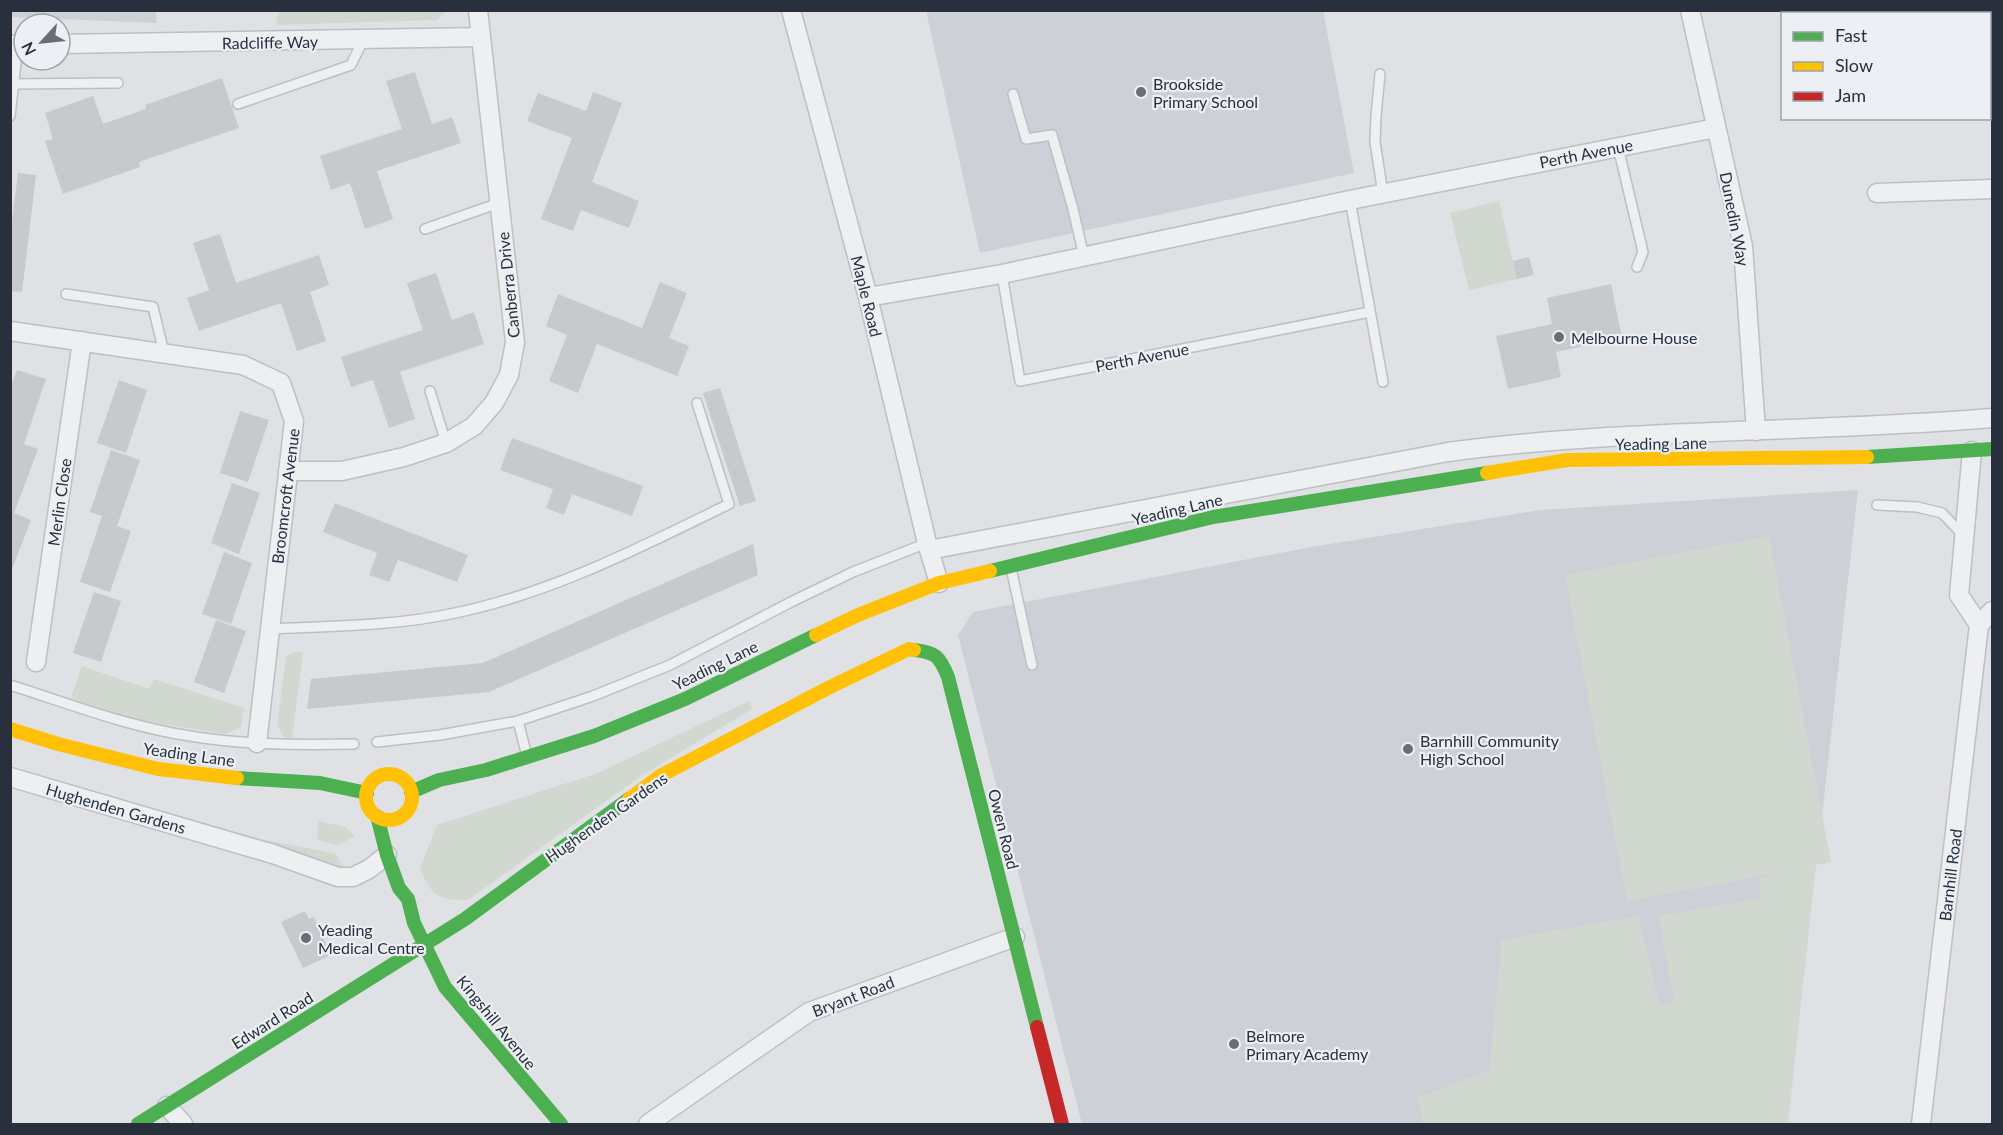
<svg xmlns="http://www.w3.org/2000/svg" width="2003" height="1135" viewBox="0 0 2003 1135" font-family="Lato,sans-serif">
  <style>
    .built { fill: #cdd1d7 }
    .green { fill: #d0d8cf }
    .building { fill: #c7c9cc }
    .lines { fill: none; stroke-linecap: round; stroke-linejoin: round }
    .lane-casing { stroke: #bdbfc2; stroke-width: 12 }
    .street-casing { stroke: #bdbfc2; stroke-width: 21 }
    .lane { stroke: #eeeff1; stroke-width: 9 }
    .street { stroke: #eeeff1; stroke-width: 18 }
    .fast { stroke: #4caf50; stroke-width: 14 }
    .slow { stroke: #ffc107; stroke-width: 14 }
    .jam { stroke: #c62828; stroke-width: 14 }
    .poi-dot { fill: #676e77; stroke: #ecf0f4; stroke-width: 2 }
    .labels { text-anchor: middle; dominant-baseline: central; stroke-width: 4.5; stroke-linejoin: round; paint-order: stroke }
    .street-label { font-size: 16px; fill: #27303c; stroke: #ecf0f4 }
    .poi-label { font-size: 16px; fill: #27303c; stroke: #ecf0f4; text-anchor: start }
  </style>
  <rect width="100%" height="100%" fill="#dfe1e4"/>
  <g class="built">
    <path d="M11,10L156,11L157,23L11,17Z"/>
    <path d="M926,11H1323L1354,173L980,253Z"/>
    <path d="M1858,490L1817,862L1770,989L1659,1005L1502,940L1490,1070L1418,1098L1423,1124H1082L958,635L973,612L1311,547L1540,510Z"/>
  </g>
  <g class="green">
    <path d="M279,11V10L446,11L437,20L276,25Z"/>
    <path d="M1499,201L1517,279L1469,290L1450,213Z"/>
    <path d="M1769,536L1831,862L1816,865L1788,1124H1423L1418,1098L1490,1070L1502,940L1638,916L1659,1004L1674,1003L1659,916L1761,898L1759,879L1784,872L1627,901L1565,575Z"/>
    <path d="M294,652H303L292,739L285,738L277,726L286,657Z"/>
    <path d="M82,666L149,689L154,679L244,708L241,727L225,734L131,719L71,698Z"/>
    <path d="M749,701L752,709L641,776L468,900C437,900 432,897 420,868L437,825L598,773Z"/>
    <path d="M318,821L345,827L355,836L338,845L317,840Z"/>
    <path d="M242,835L336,854L345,870L241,847Z"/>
  </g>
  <g class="building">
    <path d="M415,72L432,124L452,117L461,143L377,171L393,219L365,229L350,183L331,190L320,156L402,129L386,81Z"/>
    <path d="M222,78L239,128L139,162L140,167L63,194L45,141L53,139L45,113L93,96L103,124L146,109L145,105Z"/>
    <path d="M593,92L622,103L592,182L639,201L629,228L581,210L573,231L541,219L572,138L527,121L538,93L586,111Z"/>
    <path d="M18,173L36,175L22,292L10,291V237Z"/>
    <path d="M220,234L236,283L319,255L329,285L310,292L326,341L297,351L281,303L199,331L187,298L209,290L193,243Z"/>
    <path d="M1529,257L1534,275L1517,279L1513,261Z"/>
    <path d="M436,273L452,320L474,312L484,344L400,372L415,419L389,428L373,380L351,387L341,357L423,330L407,283Z"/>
    <path d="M660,282L687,293L669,338L689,346L677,376L597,344L578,393L549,381L567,335L546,326L558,294L642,328Z"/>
    <path d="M1611,284L1622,338L1556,352L1561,377L1508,389L1496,336L1552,324L1547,298Z"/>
    <path d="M17,370L46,379L24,444L38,449L14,513L31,520L12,569H10V388Z"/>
    <path d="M119,380L147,390L126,453L97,443Z"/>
    <path d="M720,388L756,501L740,506L703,393Z"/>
    <path d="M240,411L269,420L248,482L220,473Z"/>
    <path d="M512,438L643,486L632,516L572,494L564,515L546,508L553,489L500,470Z"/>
    <path d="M111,450L140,460L117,526L131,531L110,592L80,582L102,516L90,512Z"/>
    <path d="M232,483L260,493L239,554L211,543Z"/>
    <path d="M335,503L468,555L457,582L398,560L389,582L369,575L377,553L323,532Z"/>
    <path d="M753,544L758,575L489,692L307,709L311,679L483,663Z"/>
    <path d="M224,552L252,563L231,624L202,614Z"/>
    <path d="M94,592L121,601L101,662L73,653Z"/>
    <path d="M216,620L246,631L224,693L194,682Z"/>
    <path d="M305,911L309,919L314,917L331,955L303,968L281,922Z"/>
  </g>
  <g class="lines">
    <g class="lane-casing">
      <g id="lane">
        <path d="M1380,74L1376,116L1375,142L1383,194"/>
        <path d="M10,84L118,83"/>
        <path d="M1013,94L1026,139L1052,135L1073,209L1084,257"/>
        <path d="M238,104L351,65L363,40"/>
        <path d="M10,116L18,45"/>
        <path d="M1618,147L1643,252L1637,267"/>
        <path d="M1350,200L1383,382"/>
        <path d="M425,229L499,203"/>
        <path d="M1002,274L1020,381L1370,312"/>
        <path d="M66,294L153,307L164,353"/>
        <path d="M430,391L446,443"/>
        <path d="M1877,505L1917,507L1942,513L1963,535"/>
        <path d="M1011,568L1032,665"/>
        <path d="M270,629C332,626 395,626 455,613C552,593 641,547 729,504L697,403"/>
        <path d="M10,685C70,704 129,727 190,736C243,745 300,745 354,744"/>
        <path d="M518,721L527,756"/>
        <path d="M377,742L440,735L518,721L593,696L670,665L791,602L853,572L927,543"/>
      </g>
    </g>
    <g class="street-casing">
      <g id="street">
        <path d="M791,10L868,297L927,543L939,583"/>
        <path d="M1690,10L1743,246L1756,431"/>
        <path d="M60,44L481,37"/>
        <path d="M10,45H24"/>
        <path d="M1877,193L1992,189"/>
        <path d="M868,297L1002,274L1350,200L1716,128"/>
        <path d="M10,331L243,365L281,383L294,421L257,743"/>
        <path d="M1972,451L1959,595L1979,625L1992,611"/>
        <path d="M288,471H342L404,457L446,443L474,426L494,403L509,375L515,342L478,10"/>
        <path d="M929,550L1448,452C1628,428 1811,433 1992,418"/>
        <path d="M36,662L82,341"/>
        <path d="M10,777L273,854L338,877H353L369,869L387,855"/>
        <path d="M167,1106L183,1124"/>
        <path d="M648,1124L809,1012L1015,937"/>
        <path d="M1921,1124L1979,625"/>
      </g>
    </g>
    <use href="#lane" class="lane"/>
    <use href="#street" class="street"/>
    <g class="fast">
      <path d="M1867,457L1992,449"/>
      <path d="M990,571L1213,517L1487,473"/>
      <path d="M914,650C936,652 940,657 948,677L1037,1027"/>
      <path d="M237,778L320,783L367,793"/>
      <path d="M411,792L439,780L486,770L594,736L685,699L816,635"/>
      <path d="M377,816L387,855L399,888L408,899L414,923L445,987L561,1124"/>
      <path d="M138,1124L465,919L629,799"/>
    </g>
    <g class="slow">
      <path d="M1487,473L1567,460L1867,457"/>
      <path d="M816,635L858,615L939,583L990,571"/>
      <path d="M10,729L58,744L158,769L237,778"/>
      <circle cx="389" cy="797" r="23"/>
      <path d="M629,799L660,776L830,687L909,649L914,650"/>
    </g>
    <path class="jam" d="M1037,1027L1062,1124"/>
  </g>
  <g class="poi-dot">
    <circle cx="1141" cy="92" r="6"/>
    <circle cx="1559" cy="337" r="6"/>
    <circle cx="1408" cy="749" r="6"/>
    <circle cx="306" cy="938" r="6"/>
    <circle cx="1234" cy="1044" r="6"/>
  </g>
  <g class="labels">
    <g class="street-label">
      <text transform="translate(270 42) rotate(-1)">Radcliffe Way</text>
      <text transform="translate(1586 153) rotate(-11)">Perth Avenue</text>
      <text transform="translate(1735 219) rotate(79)">Dunedin Way</text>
      <text transform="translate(508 285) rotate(-96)">Canberra Drive</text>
      <text transform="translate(867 296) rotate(76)">Maple Road</text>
      <text transform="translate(1142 357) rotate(-11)">Perth Avenue</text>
      <text transform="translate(1661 443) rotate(-1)">Yeading Lane</text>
      <text transform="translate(285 496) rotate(-83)">Broomcroft Avenue</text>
      <text transform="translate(59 502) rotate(-82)">Merlin Close</text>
      <text transform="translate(1177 509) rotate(-13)">Yeading Lane</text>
      <text transform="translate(715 665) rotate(-26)">Yeading Lane</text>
      <text transform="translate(189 754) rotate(8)">Yeading Lane</text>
      <text transform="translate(116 808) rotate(16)">Hughenden Gardens</text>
      <text transform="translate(606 817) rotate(-35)">Hughenden Gardens</text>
      <text transform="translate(1004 829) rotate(76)">Owen Road</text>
      <text transform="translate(1950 875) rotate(-83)">Barnhill Road</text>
      <text transform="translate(853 996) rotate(-21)">Bryant Road</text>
      <text transform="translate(272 1020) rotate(-32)">Edward Road</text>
      <text transform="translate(497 1022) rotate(51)">Kingshill Avenue</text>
    </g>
    <g class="poi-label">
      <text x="1153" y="83">Brookside<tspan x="1153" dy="18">Primary School</tspan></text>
      <text x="1571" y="337">Melbourne House</text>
      <text x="1420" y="740">Barnhill Community<tspan x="1420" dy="18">High School</tspan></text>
      <text x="318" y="929">Yeading<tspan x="318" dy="18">Medical Centre</tspan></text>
      <text x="1246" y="1035">Belmore<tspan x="1246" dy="18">Primary Academy</tspan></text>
    </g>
  </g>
  <rect width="2003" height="1135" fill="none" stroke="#27303c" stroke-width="24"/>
  <rect x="1781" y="12" width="210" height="108" fill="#ecf0f4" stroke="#9da3aa" stroke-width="1.5"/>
  <rect x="1793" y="32" width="30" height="9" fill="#4caf50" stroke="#9da3aa" stroke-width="1.5"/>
  <text x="1835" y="42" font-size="18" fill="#27303c">Fast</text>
  <rect x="1793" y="62" width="30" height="9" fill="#ffc107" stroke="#9da3aa" stroke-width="1.5"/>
  <text x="1835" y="72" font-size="18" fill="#27303c">Slow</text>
  <rect x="1793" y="92" width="30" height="9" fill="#c62828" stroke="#9da3aa" stroke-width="1.5"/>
  <text x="1835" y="102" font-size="18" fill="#27303c">Jam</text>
  <g transform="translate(42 42) rotate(243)"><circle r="28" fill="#ecf0f4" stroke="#9da3aa" stroke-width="1.5"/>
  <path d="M0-4.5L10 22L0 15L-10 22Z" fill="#676e77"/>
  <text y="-9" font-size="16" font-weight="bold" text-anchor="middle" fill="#27303c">N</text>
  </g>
</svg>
